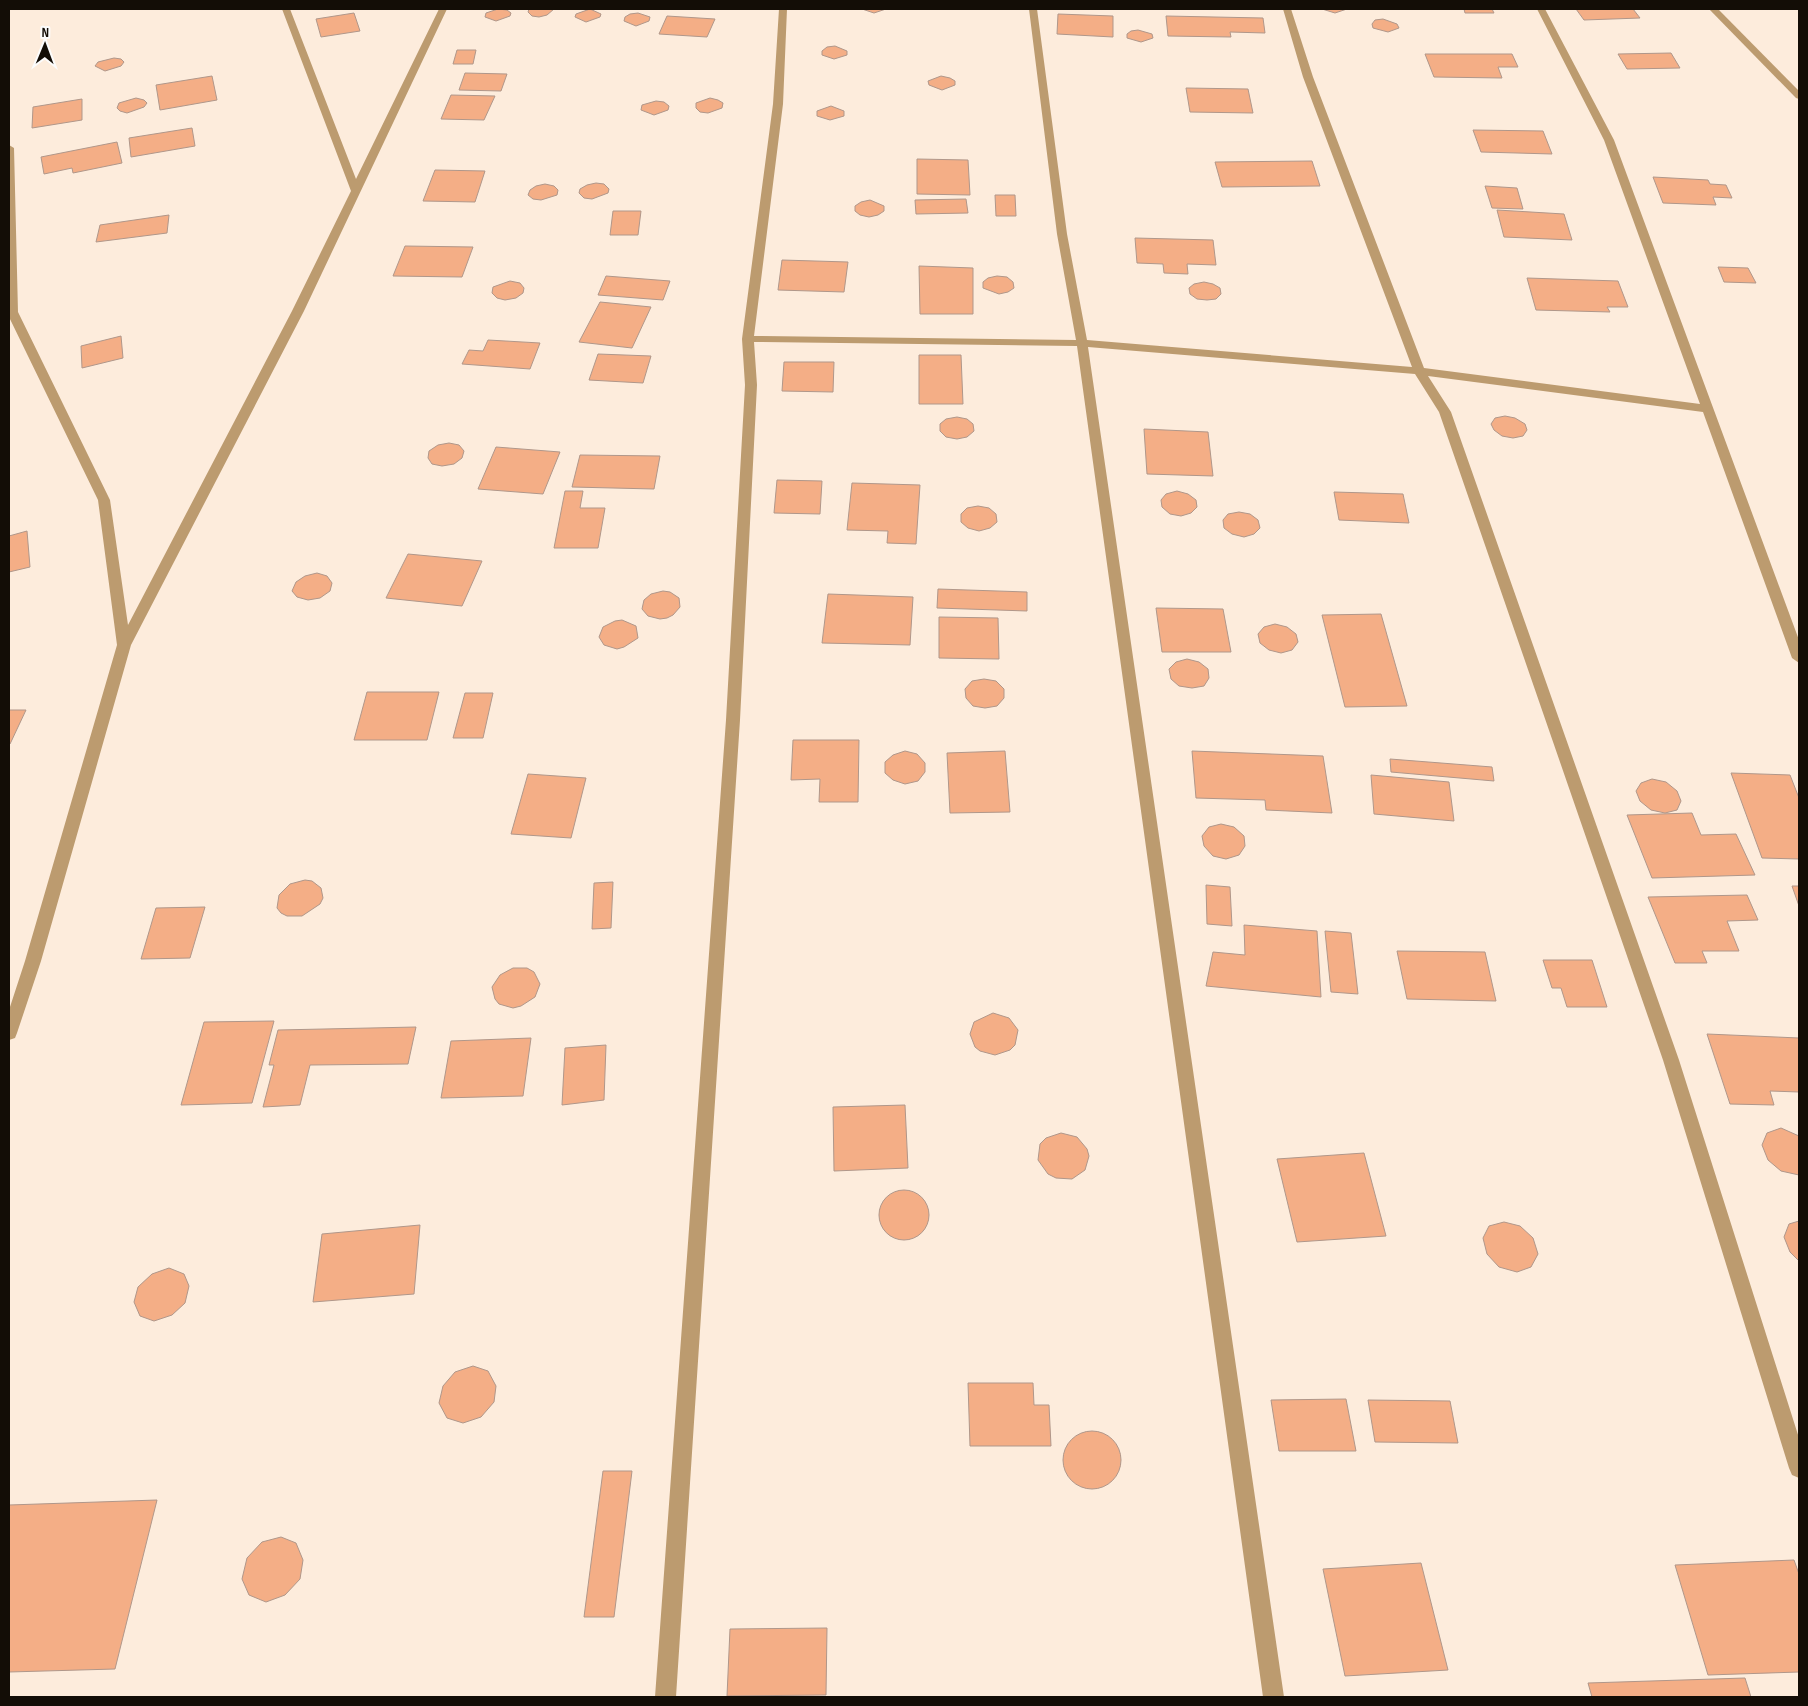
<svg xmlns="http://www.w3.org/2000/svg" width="1808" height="1706" viewBox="0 0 1808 1706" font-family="'Sofia Sans Condensed',sans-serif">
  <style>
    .building { fill: #f4ae86; stroke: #b0978a }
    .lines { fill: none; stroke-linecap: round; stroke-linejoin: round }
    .minor { fill: #bc9b6f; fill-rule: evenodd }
  </style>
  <rect width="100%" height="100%" fill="#fdecdc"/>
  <g class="building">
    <path d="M498,9L507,10L511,13L510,16L496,21L485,17L486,13Z"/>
    <path d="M529,9H554L547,15L539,17L532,16L528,12Z"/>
    <path d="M590,9L601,14L600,17L586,22L575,17L576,14Z"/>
    <path d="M862,9H886L874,13Z"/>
    <path d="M1322,9H1347L1335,13Z"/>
    <path d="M1464,9H1492L1494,13H1465Z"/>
    <path d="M1576,9H1633L1640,18L1584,20Z"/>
    <path d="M354,13L360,31L321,37L316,19Z"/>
    <path d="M638,13L650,17L649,21L636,26L624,21L625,17L630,14Z"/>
    <path d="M1058,14L1113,16V37L1057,34Z"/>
    <path d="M667,16L715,19L707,37L659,34Z"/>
    <path d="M1166,16L1263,18L1265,33L1230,32L1231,37L1168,36Z"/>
    <path d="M1383,19L1397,24L1399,28L1388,32L1373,28L1372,24L1375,20Z"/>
    <path d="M1138,30L1152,34L1153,38L1141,42L1127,38V34L1131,31Z"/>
    <path d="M835,46L847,51V55L834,59L822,55V51L827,47Z"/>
    <path d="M457,50H476L473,64H453Z"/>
    <path d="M1671,53L1680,68L1627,69L1618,54Z"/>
    <path d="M1425,54H1512L1518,67H1498L1502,78L1434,77Z"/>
    <path d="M114,58L121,59L124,62L121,66L105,71L95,66L98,62Z"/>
    <path d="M465,73L507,74L501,91L459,90Z"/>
    <path d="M212,76L217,100L160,110L156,85Z"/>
    <path d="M941,76L950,78L955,81V85L942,90L929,85L928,81Z"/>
    <path d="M1186,88L1248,89L1253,113L1190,112Z"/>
    <path d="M451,95L495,96L484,120L441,119Z"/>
    <path d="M136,98L144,100L147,103L144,107L127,113L120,111L117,108L119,103Z"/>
    <path d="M710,98L718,100L723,103L722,108L708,113L700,112L696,108V103Z"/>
    <path d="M82,99V120L32,128L33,107Z"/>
    <path d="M656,101L664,102L669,106L668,110L654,115L641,110L642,105Z"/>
    <path d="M831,106L844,111V116L830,120L817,116V111Z"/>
    <path d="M192,128L195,146L131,157L129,138Z"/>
    <path d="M1473,130L1543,131L1552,154L1481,152Z"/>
    <path d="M117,142L122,163L73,173L72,168L44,174L41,157Z"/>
    <path d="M917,159L968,160L970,195L917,194Z"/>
    <path d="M1312,161L1320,186L1222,187L1215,162Z"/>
    <path d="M435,170L485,171L475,202L423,201Z"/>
    <path d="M1653,177L1708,180L1710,184L1726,185L1732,198L1713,197L1716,205L1663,203Z"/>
    <path d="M596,183L604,184L609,189L608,193L592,199L584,198L579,193L580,189L587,185Z"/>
    <path d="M545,184L554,186L558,190L557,195L541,200L533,199L528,195L530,190L536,186Z"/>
    <path d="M1485,186L1517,188L1523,209L1492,208Z"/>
    <path d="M995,195H1015L1016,216H996Z"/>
    <path d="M966,199L968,213L916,214L915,200Z"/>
    <path d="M870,200L884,206V211L878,215L869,217L860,215L855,211V206L861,202Z"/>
    <path d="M1497,210L1564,214L1572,240L1504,237Z"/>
    <path d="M613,211H641L638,235H610Z"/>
    <path d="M169,215L167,233L96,242L100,225Z"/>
    <path d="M1135,238L1213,240L1216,265L1187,264L1188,274L1164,273L1163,264L1137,263Z"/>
    <path d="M405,246L473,247L462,277L393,276Z"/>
    <path d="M782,260L848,262L844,292L778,290Z"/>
    <path d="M919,266L973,268V314H920Z"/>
    <path d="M1718,267L1748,268L1756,283L1724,282Z"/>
    <path d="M606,276L670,281L663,300L598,295Z"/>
    <path d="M997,276L1007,277L1013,282L1014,288L1008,292L999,294L983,288V282L988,278Z"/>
    <path d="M1527,278L1618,281L1628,307H1607L1610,312L1536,310Z"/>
    <path d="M510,281L520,283L524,288L523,293L516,298L505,300L497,298L492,293L493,287Z"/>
    <path d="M1204,282L1213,284L1220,288L1221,294L1216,299L1207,300L1197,299L1190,294L1189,288L1194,284Z"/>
    <path d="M600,302L651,307L632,348L579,342Z"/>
    <path d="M121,336L123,358L82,368L81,346Z"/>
    <path d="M488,340L540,343L530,369L462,364L469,350L483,351Z"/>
    <path d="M598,354L651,356L643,383L589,380Z"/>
    <path d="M919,355H961L963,404H919Z"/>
    <path d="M784,362H834L833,392L782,391Z"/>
    <path d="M1505,416L1515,418L1525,424L1527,430L1523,436L1513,438L1502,436L1494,430L1491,424L1495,418Z"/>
    <path d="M957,417L967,419L973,424L974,431L967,437L957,439L946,437L940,431V424L946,419Z"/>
    <path d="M1144,429L1208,432L1213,476L1147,474Z"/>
    <path d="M449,443L459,445L464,451L462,458L454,464L442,466L432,464L428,458L429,451L438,445Z"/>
    <path d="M496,447L560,452L543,494L478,489Z"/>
    <path d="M580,455L660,456L654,489L572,487Z"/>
    <path d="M777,480L822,481L820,514L774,513Z"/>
    <path d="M852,483L920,485L916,544L887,543L888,531L847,530Z"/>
    <path d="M565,491H583L580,508H605L598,548H554Z"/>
    <path d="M1177,491L1188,494L1196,500L1197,507L1191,513L1181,516L1170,514L1162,507L1161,500L1166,494Z"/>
    <path d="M1334,492L1403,494L1409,523L1339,520Z"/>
    <path d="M978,506L989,508L996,514L997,522L990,528L979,531L968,528L961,522V514L967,508Z"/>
    <path d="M1239,512L1250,514L1258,520L1260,528L1254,534L1244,537L1232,534L1224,528L1223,520L1228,514Z"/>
    <path d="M27,531L30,567L9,572V536Z"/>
    <path d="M408,554L482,561L462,606L386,598Z"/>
    <path d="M317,573L327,576L332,583L330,591L320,598L308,600L297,597L292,591L296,582L305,576Z"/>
    <path d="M938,589L1027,592V611L937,608Z"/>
    <path d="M663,591L670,592L679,598L680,607L673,615L667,618L660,619L648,616L642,609L644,600L651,594Z"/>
    <path d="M828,594L913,597L910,645L822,643Z"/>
    <path d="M1156,608L1223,609L1231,652H1162Z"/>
    <path d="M1381,614L1407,706L1345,707L1322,615Z"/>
    <path d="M939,617L998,618L999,659L939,658Z"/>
    <path d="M622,620L636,626L638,638L624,647L617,649L604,645L599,637L603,627L615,621Z"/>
    <path d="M1275,624L1287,627L1296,634L1298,642L1292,650L1281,653L1269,650L1260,643L1258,634L1264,627Z"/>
    <path d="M1187,659L1199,662L1208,669L1209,678L1204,686L1192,688L1179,686L1171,679L1169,669L1176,662Z"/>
    <path d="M984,679L996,681L1004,689V698L997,706L985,708L973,706L966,698L965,689L972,681Z"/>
    <path d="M367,692H439L427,740H354Z"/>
    <path d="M465,693H493L483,738H453Z"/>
    <path d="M9,710H26L10,744H9Z"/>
    <path d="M793,740H859L858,802H819L820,779L791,780Z"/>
    <path d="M905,751L917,754L925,763V772L918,781L905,784L893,780L885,773V762L893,755Z"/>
    <path d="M1005,751L1010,812L950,813L947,753Z"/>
    <path d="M1192,751L1323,756L1332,813L1266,810L1265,800L1196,798Z"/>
    <path d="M1390,759L1492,767L1494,781L1391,772Z"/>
    <path d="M1731,773L1790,775L1799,798V859L1762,858Z"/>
    <path d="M528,774L586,778L571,838L511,834Z"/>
    <path d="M1371,775L1449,782L1454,821L1374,814Z"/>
    <path d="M1652,779L1666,782L1677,791L1681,801L1677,810L1665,813L1651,810L1640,801L1636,791L1641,783Z"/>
    <path d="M1692,813L1701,835L1736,834L1755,875L1652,878L1627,815Z"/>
    <path d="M1221,824L1234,827L1244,836L1245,846L1239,855L1226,859L1213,856L1204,846L1202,836L1209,827Z"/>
    <path d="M305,880L312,881L321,888L323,898L320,904L302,916H287L281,913L277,908L279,895L290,884Z"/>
    <path d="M613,882L611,928L592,929L594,883Z"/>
    <path d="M1206,885L1230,887L1232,926L1207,924Z"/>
    <path d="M1792,886H1799V906Z"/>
    <path d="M1747,895L1758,920L1727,921L1739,951H1702L1707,963H1675L1648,897Z"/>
    <path d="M205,907L190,958L141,959L156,908Z"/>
    <path d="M1244,925L1317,931L1321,997L1206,986L1213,952L1245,955Z"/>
    <path d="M1325,931L1351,933L1358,994L1331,992Z"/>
    <path d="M1397,951L1485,952L1496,1001L1407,999Z"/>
    <path d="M1543,960H1592L1607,1007H1567L1561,988H1552Z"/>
    <path d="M513,968H527L534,972L540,984L535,997L521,1006L513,1008L499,1004L495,999L492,987L500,975Z"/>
    <path d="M993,1013L1009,1018L1018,1030L1015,1045L1010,1050L995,1055L980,1051L975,1047L970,1034L974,1022Z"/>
    <path d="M274,1021L252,1103L181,1105L204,1022Z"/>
    <path d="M416,1027L408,1064L310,1065L300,1105L263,1107L274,1065H269L278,1030Z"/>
    <path d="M1707,1034L1799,1038V1092L1770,1091L1774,1105L1730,1104Z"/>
    <path d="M531,1038L523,1096L441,1098L451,1041Z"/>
    <path d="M606,1045L604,1100L562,1105L565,1048Z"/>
    <path d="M905,1105L908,1168L834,1171L833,1107Z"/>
    <path d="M1781,1128L1799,1136V1175L1781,1171L1768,1160L1762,1145L1767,1133Z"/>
    <path d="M1061,1133L1077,1137L1087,1149L1089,1156L1085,1170L1072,1179L1056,1178L1048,1174L1038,1160L1040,1144L1046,1138Z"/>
    <path d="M1364,1153L1386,1236L1297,1242L1277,1159Z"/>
    <circle cx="904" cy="1215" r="25"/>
    <path d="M1799,1221V1261L1790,1252L1784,1237L1789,1224Z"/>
    <path d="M1504,1222L1520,1226L1533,1238L1538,1254L1531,1267L1517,1272L1499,1267L1487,1254L1483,1238L1489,1226Z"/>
    <path d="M420,1225L414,1294L313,1302L322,1234Z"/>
    <path d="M169,1268L184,1274L189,1286L185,1303L172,1315L154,1321L140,1316L134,1302L138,1287L152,1274Z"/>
    <path d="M473,1366L488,1371L496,1386L494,1402L481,1417L463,1423L447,1418L439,1403L443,1386L455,1372Z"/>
    <path d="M968,1383H1033L1034,1405H1049L1051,1446H970Z"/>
    <path d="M1346,1399L1356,1451H1279L1271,1400Z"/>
    <path d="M1368,1400L1450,1401L1458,1443L1375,1442Z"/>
    <circle cx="1092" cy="1460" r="29"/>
    <path d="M603,1471H632L614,1617H584Z"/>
    <path d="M157,1500L115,1669L9,1672V1505Z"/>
    <path d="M281,1537L296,1543L303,1560L300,1579L285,1595L266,1602L249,1595L242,1579L247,1558L262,1542Z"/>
    <path d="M1794,1560L1799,1574V1672L1708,1675L1675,1565Z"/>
    <path d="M1421,1563L1448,1670L1345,1676L1323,1569Z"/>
    <path d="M827,1628L826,1695L727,1696L730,1629Z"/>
    <path d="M1745,1678L1751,1697H1592L1588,1683Z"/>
  </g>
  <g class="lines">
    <g class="minor">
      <path d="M282,9H290L356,179L439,9H447L304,311L131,645L41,961L17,1033L15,1038L9,1040V1010L25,961L117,645L98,500L9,317V145L14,148L18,312L110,500L128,625L292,311L351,191Z"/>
      <path d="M779,9H787L783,104L754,336L1076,340L1057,234L1029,9H1037L1067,234L1087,340L1412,367L1303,77L1283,9H1291L1313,77L1424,368L1700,404L1604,140L1537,9H1545L1614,140L1799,640V663L1792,658L1703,412L1428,376L1451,412L1679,1060L1799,1438V1478L1792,1475L1789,1468L1663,1060L1439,412L1415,374L1088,347L1284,1697H1263L1077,346L754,342L757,385L740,720L676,1697H655L726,720L745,385L742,339L773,104Z"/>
      <path d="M1709,9H1718L1799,91V99L1796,98Z"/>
    </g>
  </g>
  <rect width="1808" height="1706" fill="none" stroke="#130d06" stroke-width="20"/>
  <g transform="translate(45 45) rotate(1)" stroke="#fcfcfc" stroke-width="4" paint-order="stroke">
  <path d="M0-4L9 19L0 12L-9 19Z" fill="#130d06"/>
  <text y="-8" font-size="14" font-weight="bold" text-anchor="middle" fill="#130d06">N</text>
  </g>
</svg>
